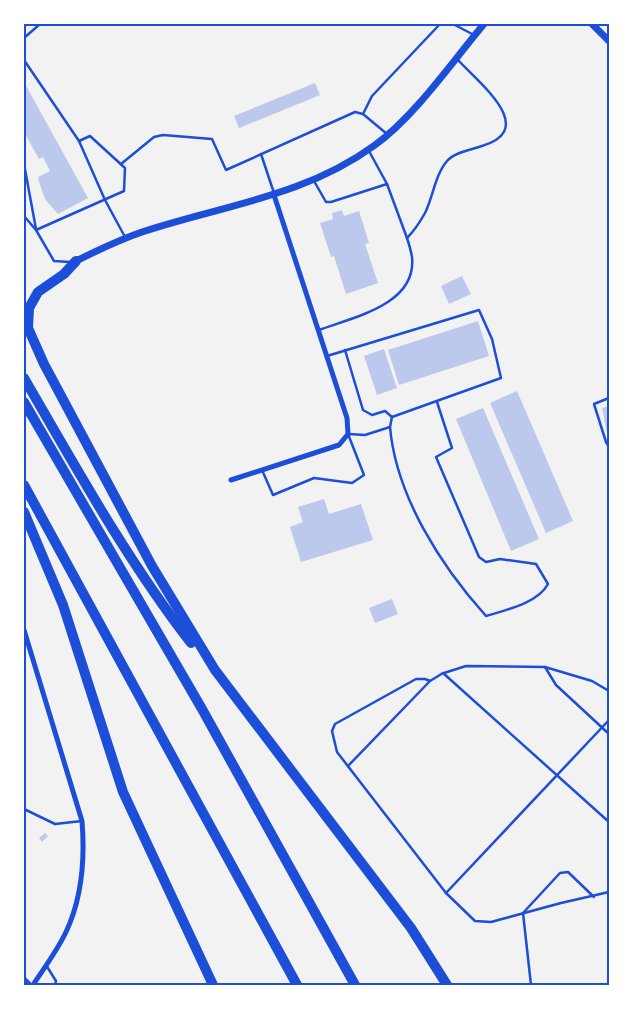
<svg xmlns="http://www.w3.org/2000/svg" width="633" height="1009" viewBox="0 0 633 1009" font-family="'PT Sans',sans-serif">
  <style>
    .building { fill: #bdc9ec }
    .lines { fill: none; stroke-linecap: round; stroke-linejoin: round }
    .service { stroke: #1d4ed8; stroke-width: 2.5 }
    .minor { stroke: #1d4ed8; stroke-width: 5 }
    .tertiary { stroke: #1d4ed8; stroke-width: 7 }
    .motorway { stroke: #1d4ed8; stroke-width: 10 }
    .neatline { fill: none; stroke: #1d4ed8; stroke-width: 2 }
  </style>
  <rect width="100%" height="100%" fill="#f2f2f2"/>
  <g class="building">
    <path d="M24,82L88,198L58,214L45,199L39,182L38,177L50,171L43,157L39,159L24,132Z"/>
    <path d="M315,83L320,95L239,128L234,116Z"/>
    <path d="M342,210L344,216L359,211L369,243L365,244L378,283L346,294L334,256L331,257L320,223L333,219L332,213Z"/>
    <path d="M462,276L471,294L449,304L441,286Z"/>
    <path d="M478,321L489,356L399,385L388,350Z"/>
    <path d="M384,349L397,388L377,395L364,356Z"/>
    <path d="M517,391L573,521L546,533L490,403Z"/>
    <path d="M609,406V432L607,433L602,408Z"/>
    <path d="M483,408L539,539L511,551L456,419Z"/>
    <path d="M324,499L329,514L361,504L373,540L301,562L290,527L303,522L298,507Z"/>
    <path d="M392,599L398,614L375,623L369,608Z"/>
    <path d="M45,833L48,836L42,842L39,838Z"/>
  </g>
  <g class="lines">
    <g class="service">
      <path d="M453,24L474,35"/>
      <path d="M24,38L40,24"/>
      <path d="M24,60L79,141L90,136L125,168L124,191L36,230"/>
      <path d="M363,114L372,96L440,24"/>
      <path d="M79,141L105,200L125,237"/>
      <path d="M369,151L387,184L407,238"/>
      <path d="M261,154L274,193"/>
      <path d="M24,164L36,229"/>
      <path d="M121,164L154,137L163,135L212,139L226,170L355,112L363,114L387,134"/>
      <path d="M314,181L326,202H331L387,184"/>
      <path d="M24,216L36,230L54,261L70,262"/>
      <path d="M319,330C353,317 417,305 412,257C411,251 409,244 407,238C414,231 420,222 425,213C433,197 435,175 447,161C455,152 471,150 482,146C539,129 479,83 458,60"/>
      <path d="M345,350L363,410L372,415L385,411L392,417"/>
      <path d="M327,356L479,310L492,339L501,378L392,417"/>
      <path d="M609,398L594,404L606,442L609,447"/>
      <path d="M390,427L392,417"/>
      <path d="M262,470L273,495L314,478L352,483L364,475L348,434L365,435L390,427C396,496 441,566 486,616C506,610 538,603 548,584L536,564L500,559L486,562L479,557L436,457L452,448L437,402"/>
      <path d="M545,667L556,685L609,734"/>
      <path d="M444,673L466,666L545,667L592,681L609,691"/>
      <path d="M430,681L425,679H416L335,724L332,731L337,752L446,893L475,921L491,922L561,903L609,892"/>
      <path d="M348,766L430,681L443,673L609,822"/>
      <path d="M24,809L55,824L82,821"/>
      <path d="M446,893L609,720"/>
      <path d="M46,965L56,981L55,985"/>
      <path d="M531,985L523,913L560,873L568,872L594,897"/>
    </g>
    <g class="minor">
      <path d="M231,480L339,445L348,434L347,418L274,195"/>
      <path d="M24,630L82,821C85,858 82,898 66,932C57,951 44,968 33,985"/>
      <path d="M24,979L30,985"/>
    </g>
    <g class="tertiary">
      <path d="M592,24L609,41"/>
      <path d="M76,261C98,250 119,240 142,232C223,205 304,197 375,145C415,116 452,62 484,24"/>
    </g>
    <g class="motorway">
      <path d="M76,261L64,274L38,292L29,308L28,328L44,364L152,566L215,670L411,928L447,985"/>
      <path d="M24,378C76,468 127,560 191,643"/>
      <path d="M24,402L202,709L355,985"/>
      <path d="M24,485L297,985"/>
      <path d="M24,512L63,605L123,792L213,985"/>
    </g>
  </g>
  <rect width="633" height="1009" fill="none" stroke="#ffffff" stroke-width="50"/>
  <rect x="25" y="25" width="583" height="959" class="neatline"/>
</svg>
